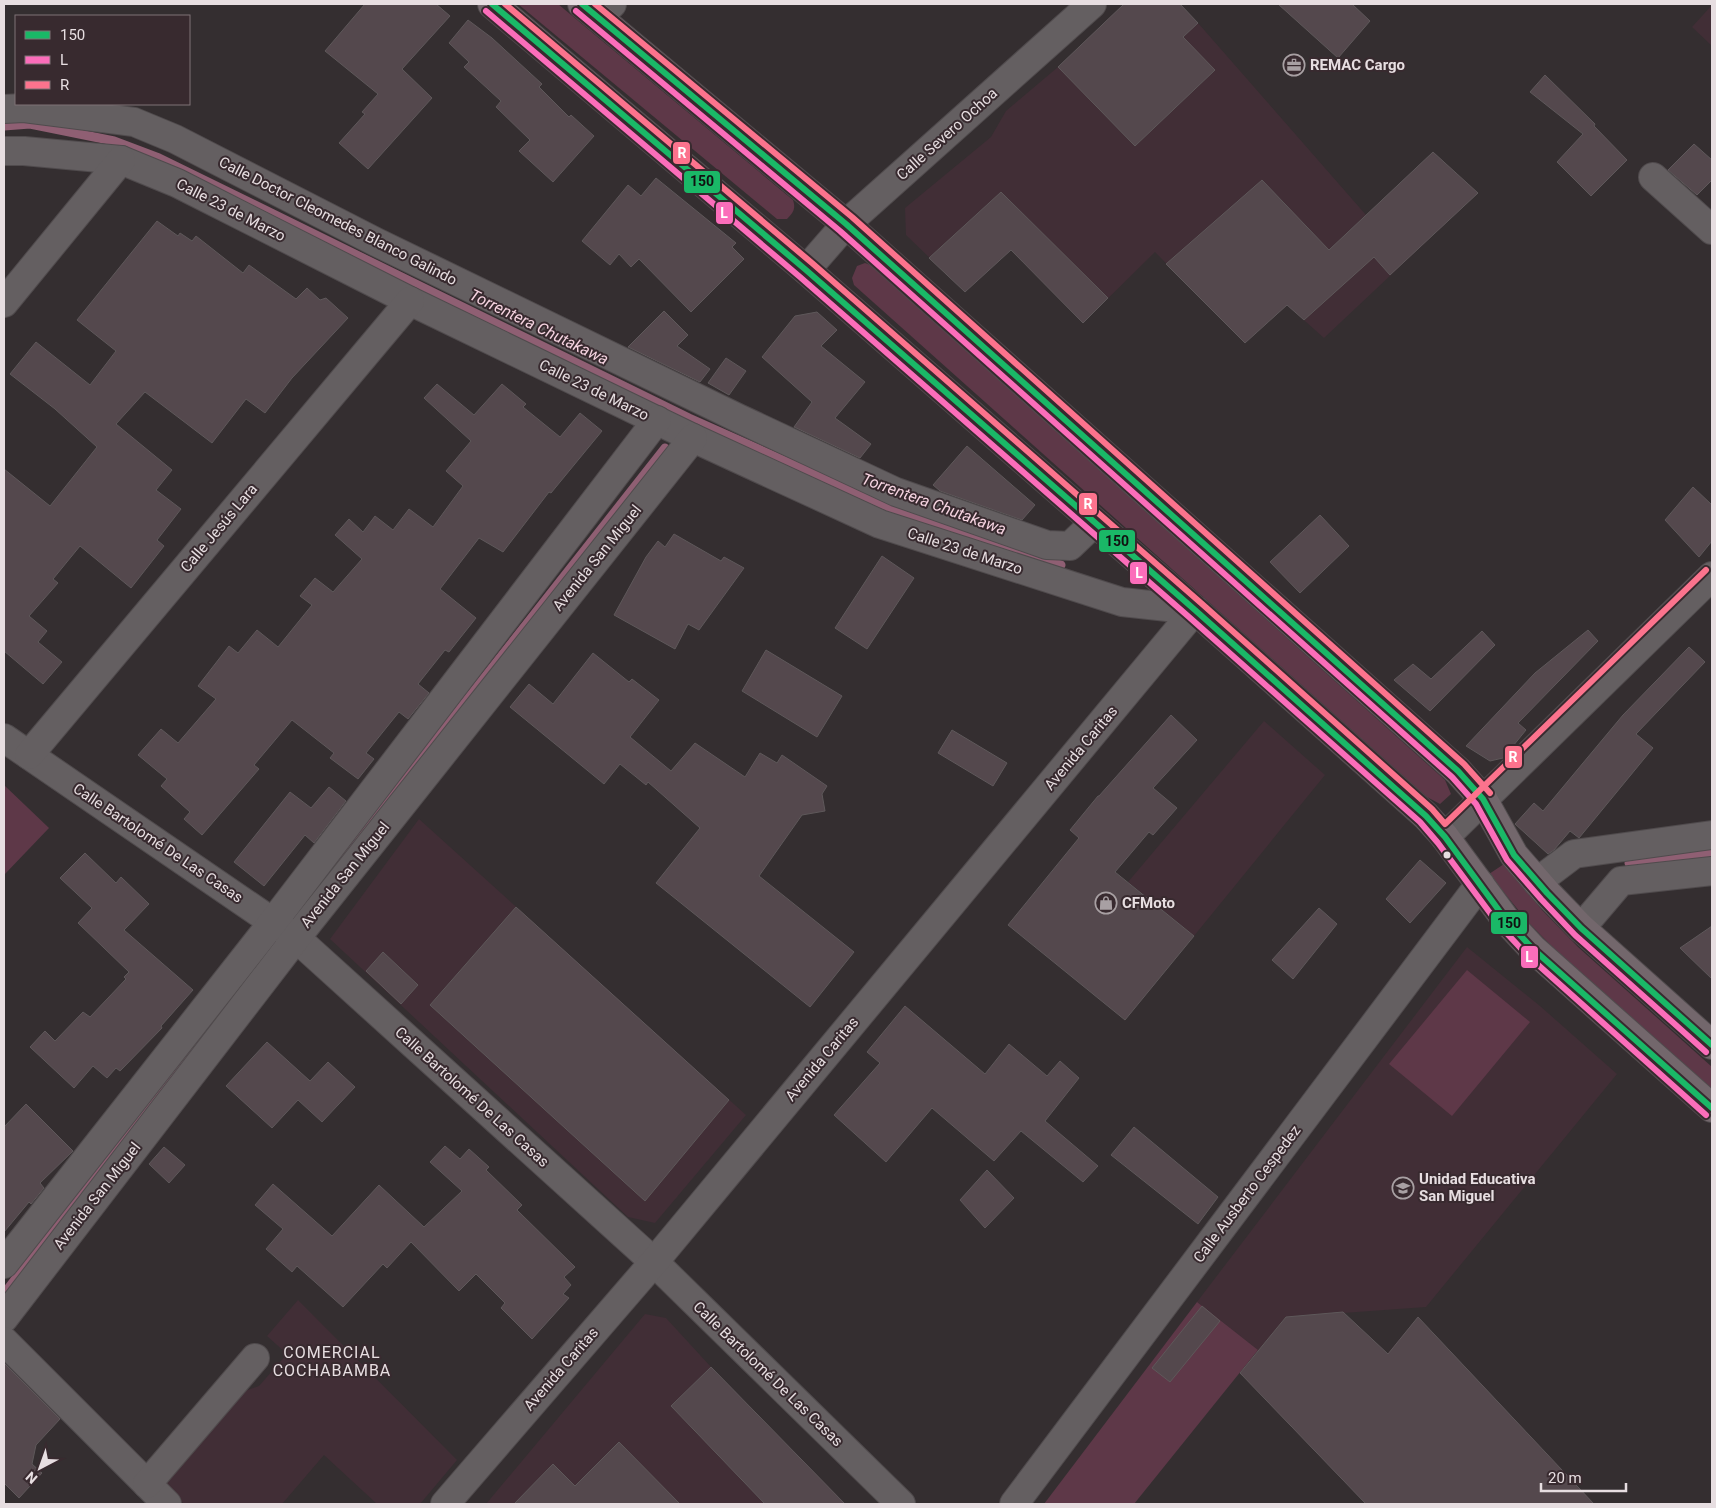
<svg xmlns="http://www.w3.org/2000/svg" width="1716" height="1508" viewBox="0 0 1716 1508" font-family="Roboto,sans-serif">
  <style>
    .built { fill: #412e36 }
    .green { fill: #5e3848 }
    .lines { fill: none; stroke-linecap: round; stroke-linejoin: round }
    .stream { stroke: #8f5f73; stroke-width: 9 }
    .building { fill: #54484d; stroke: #5e585a }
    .minor-casing { stroke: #504b4d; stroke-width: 30 }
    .major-casing { stroke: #504b4d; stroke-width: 30 }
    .minor { stroke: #645f61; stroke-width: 28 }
    .major { stroke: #73676c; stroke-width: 28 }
    .bus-1-casing { stroke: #382a2f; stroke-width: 10 }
    .bus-2-casing { stroke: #382a2f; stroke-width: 10 }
    .bus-3-casing { stroke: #382a2f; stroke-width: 10 }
    .bus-1 { stroke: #1ab867; stroke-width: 6 }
    .bus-2 { stroke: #fb6dba; stroke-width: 6 }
    .bus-3 { stroke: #fc738d; stroke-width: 6 }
    .bus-dot { fill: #e7dee1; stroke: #382a2f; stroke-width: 2 }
    .labels { text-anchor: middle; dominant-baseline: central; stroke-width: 4; stroke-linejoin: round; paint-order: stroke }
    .poi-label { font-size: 15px; font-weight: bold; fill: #e7dee1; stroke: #382a2f; text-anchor: start }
    .street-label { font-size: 15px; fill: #e7dee1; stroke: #382a2f }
    .water-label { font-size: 16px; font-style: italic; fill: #f6d4e1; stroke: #382a2f }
    .neighbourhood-label { font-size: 16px; letter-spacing: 1px; fill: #e7dee1; stroke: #382a2f }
    .line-badge { stroke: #382a2f; stroke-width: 2 }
    .badge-label { font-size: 14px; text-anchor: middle; font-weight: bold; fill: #fff }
    .pale-badge-label { font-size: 14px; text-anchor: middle; font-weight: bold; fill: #111 }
  </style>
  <rect width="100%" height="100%" fill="#342e30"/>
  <g class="built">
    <path d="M1124,4H1180L1198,23L1366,215L1433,152L1478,193L1324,338L1287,305L1245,343L1155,252L1083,323L1011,250L965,292L906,235L905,208L991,137L1006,111L1058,67Z"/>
    <path d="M1712,5V46L1692,27Z"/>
    <path d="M1264,721L1325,775L1194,936L1128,882Z"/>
    <path d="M419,819L746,1115L655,1223L628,1217L330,939Z"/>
    <path d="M1467,947L1540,1006L1617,1074L1426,1307L1343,1313L1387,1354L1418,1317L1594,1504H1366L1240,1373L1258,1350L1197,1302Z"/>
    <path d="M298,1300L457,1460L420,1504H377L324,1455L282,1504H184L164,1485L245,1391L259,1386L287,1354L267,1336Z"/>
    <path d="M645,1314L666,1318L711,1367L845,1504H486Z"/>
  </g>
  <g class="green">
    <path d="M518,4H558L793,200C796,209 793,213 787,219H777Z"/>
    <path d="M865,263L873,266L1445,780L1451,794L1440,804L1427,797L854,285L852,278L857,266Z"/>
    <path d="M4,785L49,828L4,875Z"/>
    <path d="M1504,864L1542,910L1578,947L1712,1067V1090L1564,959L1528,922L1489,874Z"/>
    <path d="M1467,970L1530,1022L1452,1116L1389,1064Z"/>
    <path d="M1197,1302L1258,1350L1134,1504H1044Z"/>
  </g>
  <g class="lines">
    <g class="stream">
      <path d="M4,126L30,124L114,141L159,158L689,418L893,509L1061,565"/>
      <path d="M1629,863L1712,853"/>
      <path d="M315,893L665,448"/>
      <path d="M4,1294L140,1115L274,944"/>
    </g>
  </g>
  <g class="building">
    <path d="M365,4H436L450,16L402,69L432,98L368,169L339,143L365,114L362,112L378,94L325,51Z"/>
    <path d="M1124,4H1180L1198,23L1183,37L1215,70L1135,146L1058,67Z"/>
    <path d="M1278,4H1352L1370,21L1338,58Z"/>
    <path d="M468,20L492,38L542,84L539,87L569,117L571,115L594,136L553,182L519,151L530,140L496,107L501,101L464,67L469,62L449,43Z"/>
    <path d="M1545,75L1595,124L1594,126L1627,160L1591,196L1557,162L1583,134L1530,92Z"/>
    <path d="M1694,144L1712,160V180L1697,195L1668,170Z"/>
    <path d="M1433,152L1478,193L1390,275L1374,257L1304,320L1287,305L1245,343L1166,264L1262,180L1329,250Z"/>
    <path d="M656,178L736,243L732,247L744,259L691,312L639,259L631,267L619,254L610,265L582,241L628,185L641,196Z"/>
    <path d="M1001,192L1108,298L1083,323L1011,250L965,292L929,258Z"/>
    <path d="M157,221L178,236L180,233L192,241L196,236L243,273L249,265L296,299L307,288L320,300L326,298L348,318L292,378L265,413L246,399L212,443L145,392L116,424L172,470L156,490L181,509L157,540L164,546L131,588L80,546L53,579L58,583L29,616L47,631L38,642L62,662L43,684L4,651V469L50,506L97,447L55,409L10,374L36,342L90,385L116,351L77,320Z"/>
    <path d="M664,311L688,335L677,346L710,369L700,382L628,347Z"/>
    <path d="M817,312L837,330L821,346L865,382L835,418L871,444L860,458L794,427L812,402L762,357L795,316Z"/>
    <path d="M726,358L746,371L729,395L708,383Z"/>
    <path d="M437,384L474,415L502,384L526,404L523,407L560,437L580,413L602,431L551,493L549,492L503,552L479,538L440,589L476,618L449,652L445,650L418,684L429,693L408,719L399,712L366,753L374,759L358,779L330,758L334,753L292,720L254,765L259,769L202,835L184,819L190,812L161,786L167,779L138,755L161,729L178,743L216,699L198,686L229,646L238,653L257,630L278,647L312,605L300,596L315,578L333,592L362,559L335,535L349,519L363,532L375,516L393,530L409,509L433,527L463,486L446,471L471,441L424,398Z"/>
    <path d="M967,446L1035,505L1022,520L940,491L933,485Z"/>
    <path d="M1693,487L1712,505V541L1699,557L1665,520Z"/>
    <path d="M1320,515L1349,546L1300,593L1270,562Z"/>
    <path d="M674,534L721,561L724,557L744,568L699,630L688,624L675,649L614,615L646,557L658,541L665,547Z"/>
    <path d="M882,556L914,578L867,649L835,628Z"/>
    <path d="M1588,630L1598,641L1518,723L1526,730L1513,746L1514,748L1503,758L1490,761L1466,746L1535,673Z"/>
    <path d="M1482,631L1495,645L1430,711L1394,680L1413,664L1431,679Z"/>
    <path d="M1689,647L1705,662L1636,734L1653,748L1579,838L1570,831L1554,850L1548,854L1515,824L1534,803L1543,811L1623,715Z"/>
    <path d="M766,650L842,696L817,737L742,691Z"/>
    <path d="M593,653L629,682L632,679L659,700L630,737L671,771L695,743L745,777L760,753L777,763L782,755L827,786L822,794L825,811L802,815L759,876L854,952L810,1007L656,883L700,828L648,782L646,785L620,764L604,784L510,707L529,684L553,704Z"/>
    <path d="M1171,715L1197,740L1153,788L1177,808L1153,835L1149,832L1115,872L1194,936L1125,1020L1008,925L1079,838L1070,830L1098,796H1099Z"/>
    <path d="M952,730L1007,763L993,786L938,753Z"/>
    <path d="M329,787L346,801L314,843L305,835L264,886L234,862L290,792L311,808Z"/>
    <path d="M85,853L116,883L121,877L149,904L124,930L193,990L161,1026L162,1028L120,1071L116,1068L107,1078L93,1066L74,1088L30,1047L45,1031L55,1041L83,1012L90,1017L126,979L124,977L129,972L78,923L92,908L60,878Z"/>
    <path d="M1420,860L1446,883L1410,923L1386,899Z"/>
    <path d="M516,907L729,1100L645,1201L430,1005Z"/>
    <path d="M1319,908L1337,924L1293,979L1272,960Z"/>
    <path d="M1712,926V979L1680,948Z"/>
    <path d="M383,952L418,985L401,1004L366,971Z"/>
    <path d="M905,1006L985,1074L1009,1044L1047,1076L1060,1061L1079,1078L1045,1121L1098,1166L1083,1182L1021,1131L994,1161L932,1108L886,1162L834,1115L880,1063L867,1052Z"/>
    <path d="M267,1042L310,1081L328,1062L355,1087L322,1122L298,1100L272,1128L226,1086Z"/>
    <path d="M26,1104L73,1151L40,1183L44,1188L31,1204L29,1202L4,1232V1127Z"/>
    <path d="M1134,1127L1218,1197L1198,1224L1111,1155Z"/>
    <path d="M445,1146L460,1159L469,1149L489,1167L486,1170L522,1205L517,1210L575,1267L564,1277L571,1285L563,1294L569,1298L532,1339L501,1308L505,1303L476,1274L459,1291L411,1242L387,1268L383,1264L343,1307L297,1266L292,1272L266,1249L283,1229L255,1205L273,1184L332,1236L379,1185L424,1227L462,1191L430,1162Z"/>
    <path d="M164,1147L185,1165L169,1183L149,1164Z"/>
    <path d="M987,1170L1014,1198L985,1228L960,1200Z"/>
    <path d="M1202,1306L1220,1321L1170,1382L1152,1368Z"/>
    <path d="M1343,1312L1388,1354L1418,1317L1594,1504H1366L1240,1373L1286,1317Z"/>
    <path d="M4,1363L60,1419L36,1445L32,1464L42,1473L19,1498L4,1483Z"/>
    <path d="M711,1367L845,1504H765L671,1406Z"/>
    <path d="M619,1442L680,1504H514L553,1464L575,1486Z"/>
  </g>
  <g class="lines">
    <g class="minor-casing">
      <g id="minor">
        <path d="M598,17L612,4"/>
        <path d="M4,109L24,108L134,122L175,139L376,242L738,418L896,492L1047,545L1070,546L1094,523"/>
        <path d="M4,151H24L121,160L177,183L410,301L693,438L880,524L1122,602L1195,610"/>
        <path d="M1653,177L1712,230"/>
        <path d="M806,270L846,224L1092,4"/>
        <path d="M4,303L121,160"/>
        <path d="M4,738L296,938L654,1262L901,1504"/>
        <path d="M29,755L410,301"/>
        <path d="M1445,837L1712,576"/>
        <path d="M1537,882L1574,854L1712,835"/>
        <path d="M1581,928L1621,881L1712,871"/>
        <path d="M4,1264L273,922L657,420"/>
        <path d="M4,1318L296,938L693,438"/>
        <path d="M4,1341L167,1504"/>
        <path d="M147,1484L255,1358"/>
        <path d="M445,1504L654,1262L1195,610"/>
        <path d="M1014,1504L1480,884"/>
      </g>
    </g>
    <g class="major-casing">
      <g id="major">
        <path d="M492,4L806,270L1195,610L1426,816L1445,837L1506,920L1533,949L1712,1108"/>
        <path d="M582,4L846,224L1458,771L1483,799L1514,855L1547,893L1581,928L1712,1045"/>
      </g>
    </g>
    <use href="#minor" class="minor"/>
    <use href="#major" class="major"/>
    <g class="bus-1-casing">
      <g id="bus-1">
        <path d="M492,4L806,270L1195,610L1426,816L1445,837L1506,920L1533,949L1712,1108"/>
        <path d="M582,4L846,224L1458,771L1483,799L1514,855L1547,893L1581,928L1712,1045"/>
      </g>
    </g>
    <g class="bus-2-casing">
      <g id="bus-2">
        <path d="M486,11L800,277L1189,617L1420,822L1438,843L1499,925L1527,955L1706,1115"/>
        <path d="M576,11L840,231L1452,777L1476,804L1507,860L1541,899L1575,935L1706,1052"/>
      </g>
    </g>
    <g class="bus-3-casing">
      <g id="bus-3">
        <path d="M505,4L812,263L1201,603L1432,809L1445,824L1706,570"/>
        <path d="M595,4L852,217L1464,764L1490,793"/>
      </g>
    </g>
    <use href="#bus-1" class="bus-1"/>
    <use href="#bus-2" class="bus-2"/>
    <use href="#bus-3" class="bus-3"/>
  </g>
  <defs>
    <g id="office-ring" transform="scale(1.125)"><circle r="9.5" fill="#382a2f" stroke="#a8a0a3" stroke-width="1.5"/><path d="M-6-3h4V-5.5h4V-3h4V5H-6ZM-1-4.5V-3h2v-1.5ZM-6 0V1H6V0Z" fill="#a8a0a3"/></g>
    <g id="shop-ring" transform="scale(1.125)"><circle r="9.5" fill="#382a2f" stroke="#a8a0a3" stroke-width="1.5"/><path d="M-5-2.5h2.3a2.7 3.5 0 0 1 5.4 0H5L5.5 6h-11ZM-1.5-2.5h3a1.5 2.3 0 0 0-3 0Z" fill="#a8a0a3"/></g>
    <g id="school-ring" transform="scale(1.125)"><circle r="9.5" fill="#382a2f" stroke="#a8a0a3" stroke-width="1.5"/><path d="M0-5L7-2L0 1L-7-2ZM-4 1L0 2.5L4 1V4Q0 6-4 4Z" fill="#a8a0a3"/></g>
  </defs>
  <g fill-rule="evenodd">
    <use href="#office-ring" x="1294" y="65"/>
    <use href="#shop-ring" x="1106" y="903"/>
    <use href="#school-ring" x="1403" y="1188"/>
  </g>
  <circle class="bus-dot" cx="1447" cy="855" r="4.5"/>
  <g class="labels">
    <g class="poi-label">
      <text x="1310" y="65">REMAC Cargo</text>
      <text x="1122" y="903">CFMoto</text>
      <text x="1419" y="1179">Unidad Educativa<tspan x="1419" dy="17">San Miguel</tspan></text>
    </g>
    <g class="street-label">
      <text transform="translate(947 134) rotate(-42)">Calle Severo Ochoa</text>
      <text transform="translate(231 210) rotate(27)">Calle 23 de Marzo</text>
      <text transform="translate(338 221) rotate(27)">Calle Doctor Cleomedes Blanco Galindo</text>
      <text transform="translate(594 390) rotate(26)">Calle 23 de Marzo</text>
      <text transform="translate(219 528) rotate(-50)">Calle Jesús Lara</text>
      <text transform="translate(965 551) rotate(18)">Calle 23 de Marzo</text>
      <text transform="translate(597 558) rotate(-51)">Avenida San Miguel</text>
      <text transform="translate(1081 748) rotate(-50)">Avenida Caritas</text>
      <text transform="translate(158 843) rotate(34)">Calle Bartolomé De Las Casas</text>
      <text transform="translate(345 875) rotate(-51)">Avenida San Miguel</text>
      <text transform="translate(822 1059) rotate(-50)">Avenida Caritas</text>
      <text transform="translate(472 1097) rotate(42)">Calle Bartolomé De Las Casas</text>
      <text transform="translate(1247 1194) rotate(-53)">Calle Ausberto Cespedez</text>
      <text transform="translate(97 1196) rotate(-52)">Avenida San Miguel</text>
      <text transform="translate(561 1369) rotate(-49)">Avenida Caritas</text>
      <text transform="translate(768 1374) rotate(44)">Calle Bartolomé De Las Casas</text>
    </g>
    <g class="water-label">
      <text transform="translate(539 327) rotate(26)">Torrentera Chutakawa</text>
      <text transform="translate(934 504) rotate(20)">Torrentera Chutakawa</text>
    </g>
    <g class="neighbourhood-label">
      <text x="332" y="1352">COMERCIAL<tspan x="332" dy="18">COCHABAMBA</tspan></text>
    </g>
  </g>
  <g class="line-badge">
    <rect x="672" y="141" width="19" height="24" rx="5" fill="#fc738d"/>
    <rect x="683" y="170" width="38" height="24" rx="5" fill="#1ab867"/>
    <rect x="715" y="201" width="19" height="24" rx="5" fill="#fb6dba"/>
    <rect x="1078" y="492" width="20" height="24" rx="5" fill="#fc738d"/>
    <rect x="1098" y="529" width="38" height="24" rx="5" fill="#1ab867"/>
    <rect x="1129" y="561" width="19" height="24" rx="5" fill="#fb6dba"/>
    <rect x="1504" y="745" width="19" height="24" rx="5" fill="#fc738d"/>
    <rect x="1490" y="911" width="38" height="24" rx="5" fill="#1ab867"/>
    <rect x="1520" y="945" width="19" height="24" rx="5" fill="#fb6dba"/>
  </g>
  <g class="badge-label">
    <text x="682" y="158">R</text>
    <text x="724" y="218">L</text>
    <text x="1088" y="509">R</text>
    <text x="1139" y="578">L</text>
    <text x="1513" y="762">R</text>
    <text x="1529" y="962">L</text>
  </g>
  <g class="pale-badge-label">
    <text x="702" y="186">150</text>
    <text x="1117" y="546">150</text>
    <text x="1509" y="928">150</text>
  </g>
  <rect width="1716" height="1508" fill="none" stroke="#e7dee1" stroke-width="10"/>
  <rect x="15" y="15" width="175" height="90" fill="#382a2f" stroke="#7e7276"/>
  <rect x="25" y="31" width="25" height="8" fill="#1ab867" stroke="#7e7276"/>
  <text x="60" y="40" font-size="15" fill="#e7dee1">150</text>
  <rect x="25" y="56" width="25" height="8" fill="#fb6dba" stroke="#7e7276"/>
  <text x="60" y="65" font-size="15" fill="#e7dee1">L</text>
  <rect x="25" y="81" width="25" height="8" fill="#fc738d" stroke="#7e7276"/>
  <text x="60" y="90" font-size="15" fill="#e7dee1">R</text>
  <g transform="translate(40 1468) rotate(221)" stroke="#382a2f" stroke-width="4" paint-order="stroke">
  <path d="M0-4L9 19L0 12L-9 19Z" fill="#e7dee1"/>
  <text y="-8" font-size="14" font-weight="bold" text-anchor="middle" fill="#e7dee1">N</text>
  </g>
  <path d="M1541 1483v8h85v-8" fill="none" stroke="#e7dee1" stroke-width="2.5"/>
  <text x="1548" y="1483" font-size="15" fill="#e7dee1" stroke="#382a2f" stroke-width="4" paint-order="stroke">20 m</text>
</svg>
